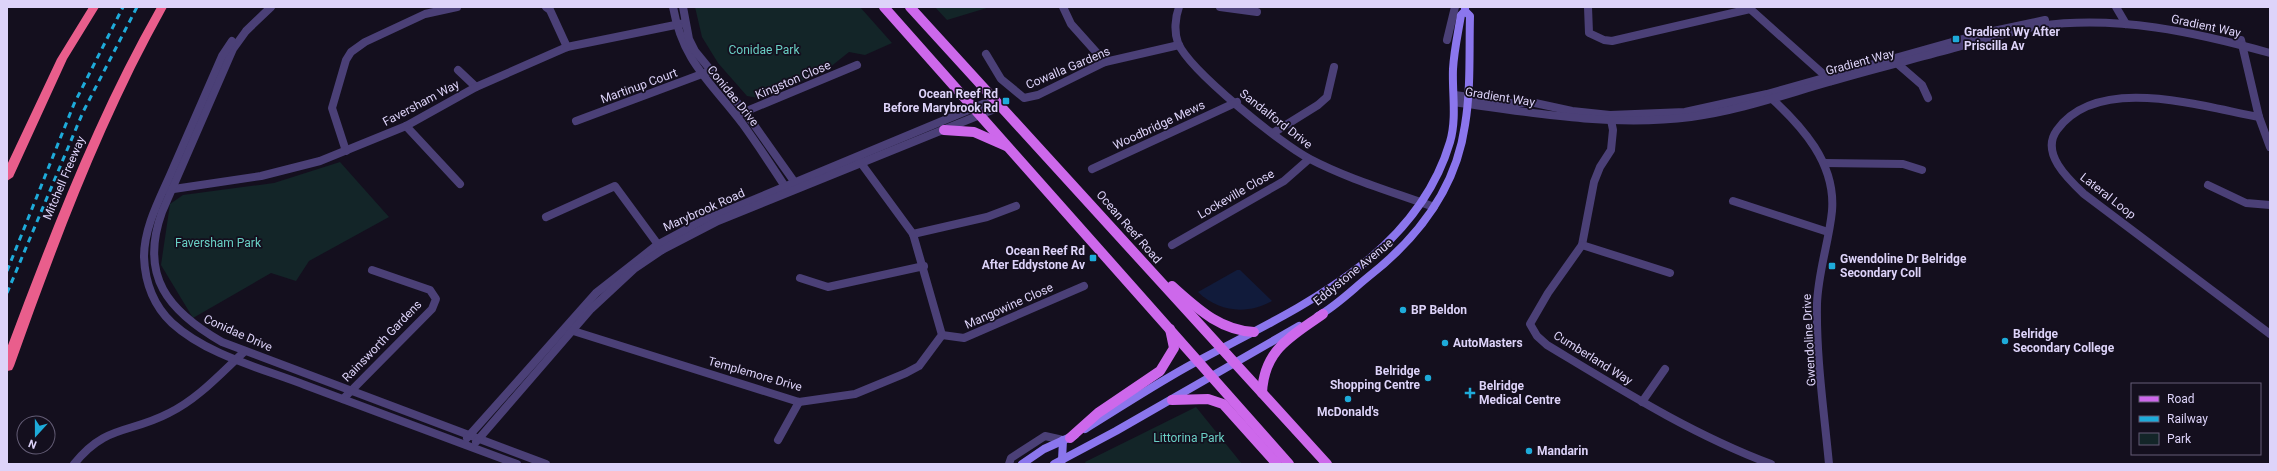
<svg xmlns="http://www.w3.org/2000/svg" width="2277" height="471" viewBox="0 0 2277 471" font-family="Roboto,sans-serif">
  <style>
    .green { fill: #132528 }
    .water { fill: #111b3b }
    .lines { fill: none; stroke-linecap: round; stroke-linejoin: round }
    .minor { stroke: #4b4077; stroke-width: 8 }
    .tertiary { stroke: #4b4077; stroke-width: 8 }
    .secondary { stroke: #8b76ed; stroke-width: 8 }
    .primary { stroke: #cd68eb; stroke-width: 10 }
    .motorway { fill: #e95e8c; fill-rule: evenodd }
    .rail { stroke: #1eabda; stroke-width: 3; stroke-dasharray: 6 5; stroke-linecap: butt }
    .poi-dot { fill: #1eabda; stroke: #140f1e; stroke-width: 1.5 }
    .labels { text-anchor: middle; dominant-baseline: central; stroke-width: 3.5; stroke-linejoin: round; paint-order: stroke }
    .street-label { font-size: 12px; fill: #ddd3f9; stroke: #140f1e }
    .poi-label { font-size: 12px; font-weight: bold; fill: #ddd3f9; stroke: #140f1e; text-anchor: start }
    .park-label { font-size: 12px; fill: #69cfc4; stroke: #140f1e }
  </style>
  <rect width="100%" height="100%" fill="#140f1e"/>
  <g class="green">
    <path d="M695,7H860L892,43L865,55L849,52L824,72L759,98L747,96L718,63L702,37Z"/>
    <path d="M935,7H990L947,20Z"/>
    <path d="M340,162L389,217L309,261L296,281L271,273L193,318L161,265L170,204L183,195L274,183Z"/>
    <path d="M1196,407L1242,464H1086L1085,462Z"/>
  </g>
  <path class="water" d="M1237,270H1240L1272,301C1247,315 1219,312 1198,292Z"/>
  <g class="lines">
    <g class="minor">
      <path d="M546,7L550,10L567,47"/>
      <path d="M1063,7L1071,24L1105,62"/>
      <path d="M1179,7C1175,18 1174,32 1178,43C1190,71 1281,144 1310,159C1348,179 1393,192 1434,207"/>
      <path d="M1220,7L1257,12"/>
      <path d="M1588,7L1589,33L1604,40L1612,41L1750,9"/>
      <path d="M1748,7L1831,81"/>
      <path d="M2116,7L2126,24"/>
      <path d="M1447,40L1455,7"/>
      <path d="M2241,40L2259,117L2270,147"/>
      <path d="M986,54L1001,79L1024,98L1038,95L1105,62L1179,45"/>
      <path d="M1892,59L1922,85L1928,98"/>
      <path d="M458,70L476,87"/>
      <path d="M737,115L857,65"/>
      <path d="M1610,115L1613,130L1611,150L1600,167L1594,182L1582,245L1548,293L1530,324L1537,336L1547,345C1620,389 1691,434 1771,464"/>
      <path d="M2259,117C2203,107 2098,73 2057,130C2040,153 2068,179 2084,194L2270,334"/>
      <path d="M576,121L710,71"/>
      <path d="M406,126L460,184"/>
      <path d="M1273,133L1318,105L1327,97L1334,67"/>
      <path d="M346,151L332,108L346,60L351,52L365,42L425,14L457,7"/>
      <path d="M1824,163L1903,164L1922,170"/>
      <path d="M1092,169L1237,102"/>
      <path d="M2208,185L2246,203L2270,205"/>
      <path d="M167,190L261,176L320,161L406,126L476,87L567,47L685,23"/>
      <path d="M1733,201L1828,232"/>
      <path d="M546,217L615,186L662,250"/>
      <path d="M913,234L987,217L1016,206"/>
      <path d="M1172,245L1284,181L1309,159"/>
      <path d="M1582,245L1670,273"/>
      <path d="M800,278L828,287L924,266"/>
      <path d="M567,329L799,402L855,394L906,373L919,366L942,335L913,234L858,159"/>
      <path d="M942,335L964,338L1084,286"/>
      <path d="M343,399L432,309L436,299L430,290L372,270"/>
      <path d="M1642,402L1665,369"/>
      <path d="M778,440L799,402"/>
      <path d="M74,464C106,424 129,434 169,413C198,399 221,373 245,351"/>
      <path d="M1009,464L1011,458L1045,436L1063,440"/>
    </g>
    <g class="tertiary">
      <path d="M271,7L246,31L233,49L162,212C139,276 168,311 222,342L546,464"/>
      <path d="M673,7C683,62 710,81 742,123C758,145 773,168 788,191"/>
      <path d="M683,7L689,39L695,51L745,112L798,187"/>
      <path d="M232,41L222,56C206,93 190,130 174,166C162,195 144,225 144,257C145,282 154,306 172,323C207,355 261,368 305,385C375,411 446,438 517,464"/>
      <path d="M1455,95L1509,103H1535L1572,111L1610,115L1685,112L1767,94L1984,33L2045,20"/>
      <path d="M1769,96C1802,126 1836,163 1832,211C1829,242 1818,272 1817,304C1816,357 1824,411 1829,464"/>
      <path d="M1454,102C1532,113 1612,127 1691,117C1738,111 1783,95 1829,82C1872,69 1915,59 1958,47C1985,39 2011,31 2039,26C2117,15 2195,32 2270,53"/>
      <path d="M467,438L596,293L657,245L700,222L995,99"/>
      <path d="M476,442L591,309L634,269L662,250L718,221L1002,106"/>
    </g>
    <g class="secondary">
      <path d="M1318,316C1336,306 1352,290 1368,277C1418,238 1456,189 1465,125C1471,89 1469,52 1470,16L1465,11V7"/>
      <path d="M1085,429C1121,407 1157,383 1194,363C1293,310 1415,260 1450,142C1457,118 1452,93 1453,69C1454,51 1458,33 1461,15L1465,11"/>
      <path d="M1062,460L1063,440"/>
      <path d="M1022,464L1044,449L1075,435"/>
      <path d="M1054,464L1116,431L1299,326"/>
    </g>
    <g class="primary">
      <path d="M884,7L1289,464"/>
      <path d="M910,7L1327,464"/>
      <path d="M944,130L974,132L1006,146"/>
      <path d="M1172,286C1197,308 1219,330 1254,332"/>
      <path d="M1262,393C1264,349 1291,337 1323,314"/>
      <path d="M1172,400L1208,399L1223,404L1277,464"/>
      <path d="M1070,438L1098,413L1160,371L1174,348L1170,329"/>
    </g>
    <g class="motorway">
      <path d="M89,7H99L67,59L13,177L7,181V165L57,59Z"/>
      <path d="M157,7H167C103,121 58,243 14,366L12,370L7,371V348C51,231 95,116 157,7Z"/>
    </g>
    <g class="rail">
      <path d="M7,271L74,104L123,7"/>
      <path d="M7,293L83,112L137,7"/>
    </g>
  </g>
  <g class="poi-dot">
    <rect x="1952" y="35" width="8" height="8" rx="2"/>
    <rect x="1002" y="97" width="8" height="8" rx="2"/>
    <rect x="1089" y="254" width="8" height="8" rx="2"/>
    <rect x="1828" y="262" width="8" height="8" rx="2"/>
    <circle cx="1403" cy="310" r="4"/>
    <circle cx="2005" cy="341" r="4"/>
    <circle cx="1445" cy="343" r="4"/>
    <circle cx="1428" cy="378" r="4"/>
    <path d="M1468 387h4v4h4v4h-4v4h-4v-4h-4v-4h4z"/>
    <circle cx="1348" cy="399" r="4"/>
    <circle cx="1529" cy="451" r="4"/>
  </g>
  <g class="labels">
    <g class="street-label">
      <text transform="translate(2206 26) rotate(12)">Gradient Way</text>
      <text transform="translate(1860 62) rotate(-15)">Gradient Way</text>
      <text transform="translate(1068 68) rotate(-23)">Cowalla Gardens</text>
      <text transform="translate(793 80) rotate(-23)">Kingston Close</text>
      <text transform="translate(639 86) rotate(-20)">Martinup Court</text>
      <text transform="translate(733 96) rotate(51)">Conidae Drive</text>
      <text transform="translate(1500 97) rotate(9)">Gradient Way</text>
      <text transform="translate(421 103) rotate(-28)">Faversham Way</text>
      <text transform="translate(1276 119) rotate(38)">Sandalford Drive</text>
      <text transform="translate(1159 125) rotate(-25)">Woodbridge Mews</text>
      <text transform="translate(64 178) rotate(-67)">Mitchell Freeway</text>
      <text transform="translate(1236 194) rotate(-30)">Lockeville Close</text>
      <text transform="translate(2108 196) rotate(38)">Lateral Loop</text>
      <text transform="translate(704 210) rotate(-24)">Marybrook Road</text>
      <text transform="translate(1129 227) rotate(49)">Ocean Reef Road</text>
      <text transform="translate(1353 272) rotate(-39)">Eddystone Avenue</text>
      <text transform="translate(1009 306) rotate(-24)">Mangowine Close</text>
      <text transform="translate(238 333) rotate(24)">Conidae Drive</text>
      <text transform="translate(1809 340) rotate(-93)">Gwendoline Drive</text>
      <text transform="translate(382 341) rotate(-46)">Rainsworth Gardens</text>
      <text transform="translate(1593 358) rotate(32)">Cumberland Way</text>
      <text transform="translate(755 374) rotate(16)">Templemore Drive</text>
    </g>
    <g class="poi-label">
      <text x="1964" y="32">Gradient Wy After<tspan x="1964" dy="14">Priscilla Av</tspan></text>
      <text x="998" y="94" text-anchor="end">Ocean Reef Rd<tspan x="998" dy="14">Before Marybrook Rd</tspan></text>
      <text x="1085" y="251" text-anchor="end">Ocean Reef Rd<tspan x="1085" dy="14">After Eddystone Av</tspan></text>
      <text x="1840" y="259">Gwendoline Dr Belridge<tspan x="1840" dy="14">Secondary Coll</tspan></text>
      <text x="1411" y="310">BP Beldon</text>
      <text x="2013" y="334">Belridge<tspan x="2013" dy="14">Secondary College</tspan></text>
      <text x="1453" y="343">AutoMasters</text>
      <text x="1420" y="371" text-anchor="end">Belridge<tspan x="1420" dy="14">Shopping Centre</tspan></text>
      <text x="1479" y="386">Belridge<tspan x="1479" dy="14">Medical Centre</tspan></text>
      <text x="1348" y="412" text-anchor="middle">McDonald's</text>
      <text x="1537" y="451">Mandarin</text>
    </g>
    <g class="park-label">
      <text x="764" y="50">Conidae Park</text>
      <text x="218" y="243">Faversham Park</text>
      <text x="1189" y="438">Littorina Park</text>
    </g>
  </g>
  <rect width="2277" height="471" fill="none" stroke="#ddd3f9" stroke-width="16"/>
  <rect x="2131" y="383" width="130" height="72" fill="#140f1e" stroke="#645d76"/>
  <rect x="2139" y="396" width="20" height="6" fill="#cd68eb" stroke="#645d76"/>
  <text x="2167" y="403" font-size="12" fill="#ddd3f9">Road</text>
  <rect x="2139" y="416" width="20" height="6" fill="#1eabda" stroke="#645d76"/>
  <text x="2167" y="423" font-size="12" fill="#ddd3f9">Railway</text>
  <rect x="2139" y="433" width="20" height="12" fill="#132528" stroke="#645d76"/>
  <text x="2167" y="443" font-size="12" fill="#ddd3f9">Park</text>
  <g transform="translate(36 435) rotate(201)"><circle r="19" fill="#140f1e" stroke="#645d76"/>
  <path d="M0-3L7 15L0 10L-7 15Z" fill="#1eabda"/>
  <text y="-6" font-size="11" font-weight="bold" text-anchor="middle" fill="#ddd3f9">N</text>
  </g>
</svg>
